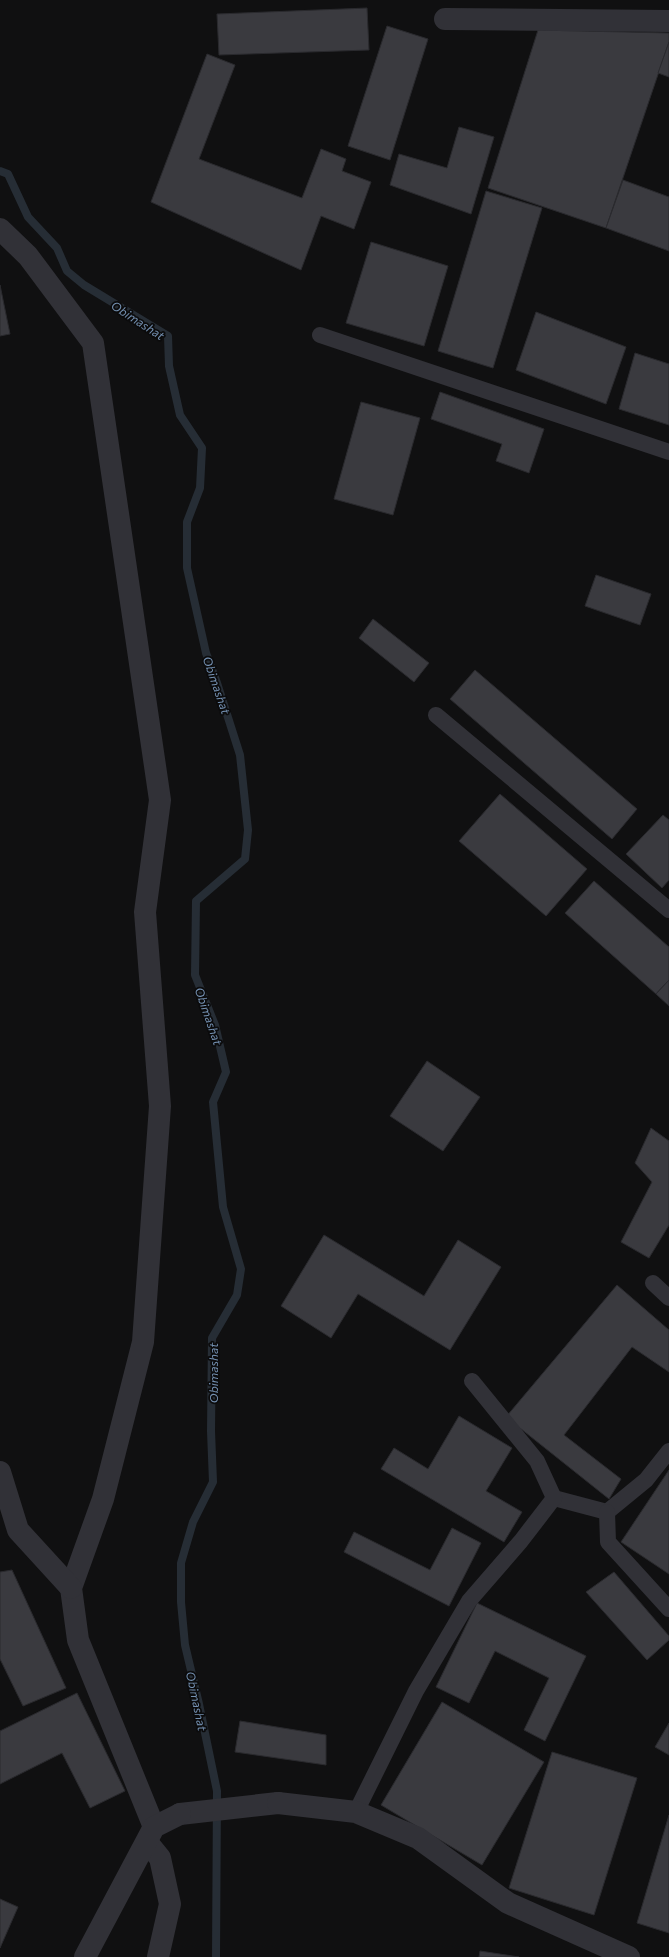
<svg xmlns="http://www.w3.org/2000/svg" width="669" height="1957" viewBox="0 0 669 1957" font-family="Commissioner,sans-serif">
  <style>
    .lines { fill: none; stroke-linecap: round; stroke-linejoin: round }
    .stream { stroke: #262d35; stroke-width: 8 }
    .building { fill: #3a3a3f; stroke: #2a2a2e }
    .service { stroke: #313137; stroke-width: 16 }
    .minor { stroke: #313137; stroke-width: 22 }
    .tertiary { stroke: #313137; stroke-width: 22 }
    .labels { text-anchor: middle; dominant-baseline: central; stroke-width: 3.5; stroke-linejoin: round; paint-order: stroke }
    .water-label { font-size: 12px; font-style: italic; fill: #7490b1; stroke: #0b0b0c }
  </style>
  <rect width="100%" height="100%" fill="#101011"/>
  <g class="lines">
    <path class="stream" d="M0,171L8,174L28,217L57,248L67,271L84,285L168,336L169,366L180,415L202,448L200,488L187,522V568L206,653L217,683L240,755L248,830L245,859L196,901L195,975L215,1025L226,1072L213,1102L223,1207L241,1269L237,1295L212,1338L211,1431L213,1482L193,1522L181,1563V1602L185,1645L199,1704L217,1791L216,1957"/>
  </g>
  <g class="building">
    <path d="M367,8L369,50L219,55L217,14Z"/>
    <path d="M387,26L428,39L390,160L348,146Z"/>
    <path d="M538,30L669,33V42L606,228L488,188Z"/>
    <path d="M669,42V77L658,73Z"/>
    <path d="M207,54L235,65L199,159L302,198L321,149L346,159L342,171L371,182L354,229L321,216L301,270L151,202Z"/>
    <path d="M459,127L494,137L471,214L390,185L399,154L447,168Z"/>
    <path d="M623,180L669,197V251L606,228Z"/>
    <path d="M486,191L542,208L493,368L438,351Z"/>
    <path d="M371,242L448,266L424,346L346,323Z"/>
    <path d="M0,285L10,334L0,336Z"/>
    <path d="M536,312L626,347L606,404L516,370Z"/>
    <path d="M635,353L669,364V425L619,409Z"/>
    <path d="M440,392L544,429L529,473L496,461L502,444L431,419Z"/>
    <path d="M361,402L420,418L393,515L334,499Z"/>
    <path d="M596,575L651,594L640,625L585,606Z"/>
    <path d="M373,619L429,663L414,682L359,638Z"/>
    <path d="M475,670L637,809L612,839L450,699Z"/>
    <path d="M500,794L587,869L546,916L459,841Z"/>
    <path d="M663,815L669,820V880L662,888L626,854Z"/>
    <path d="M594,881L669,947V980L656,994L565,913Z"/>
    <path d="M669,980V1006L656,994Z"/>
    <path d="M427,1061L480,1097L443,1151L390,1116Z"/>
    <path d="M651,1128L669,1141V1225L649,1258L621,1242L652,1182L635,1163Z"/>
    <path d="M324,1235L424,1296L458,1240L501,1267L450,1350L358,1294L331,1338L281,1306Z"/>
    <path d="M617,1285L669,1330V1372L632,1347L564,1435L621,1479L609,1499L506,1417Z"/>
    <path d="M459,1416L512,1448L486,1491L522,1512L504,1542L381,1469L394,1448L428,1469Z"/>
    <path d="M669,1470V1574L621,1542Z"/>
    <path d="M452,1528L481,1543L449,1606L344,1552L354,1532L430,1570Z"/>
    <path d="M12,1570L66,1688L23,1706L0,1659V1572Z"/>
    <path d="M614,1572L669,1636V1640L647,1660L586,1592Z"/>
    <path d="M477,1603L586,1656L545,1741L524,1730L549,1678L495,1651L469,1703L436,1687Z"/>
    <path d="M77,1693L125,1791L90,1808L62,1753L0,1784V1731Z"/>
    <path d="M442,1702L544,1762L482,1865L381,1805Z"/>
    <path d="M240,1721L326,1735V1765L235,1752Z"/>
    <path d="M669,1723V1755L655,1747Z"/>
    <path d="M552,1752L637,1778L594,1915L509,1888Z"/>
    <path d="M669,1815V1933L637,1923Z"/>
    <path d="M0,1899L18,1907L0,1948Z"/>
    <path d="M480,1951L519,1957H479Z"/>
  </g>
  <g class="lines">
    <g class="service">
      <path d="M320,335L669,452"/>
      <path d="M436,715L669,910"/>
      <path d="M653,1283L669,1298"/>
      <path d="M554,1498L607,1512L646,1480L669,1451"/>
      <path d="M607,1512L608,1542L669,1609"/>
      <path d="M356,1812L416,1691L469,1601L521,1541L554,1498L537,1461L472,1381"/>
    </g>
    <g class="minor">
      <path d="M445,19L669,21"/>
      <path d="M0,229L28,256L93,343L160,800L145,912L160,1106L143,1342L103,1499L71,1588L78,1640L154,1827"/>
      <path d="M0,1472L18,1530L71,1588"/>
      <path d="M180,1814L278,1803"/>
      <path d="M147,1842L160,1858L170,1904L158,1957"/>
    </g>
    <g class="tertiary">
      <path d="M278,1803L356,1812L418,1838L508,1903L629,1957"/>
      <path d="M85,1957L154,1827L180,1814"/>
    </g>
  </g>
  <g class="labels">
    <g class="water-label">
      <text transform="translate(138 320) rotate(33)">Obimashat</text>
      <text transform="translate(217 685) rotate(71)">Obimashat</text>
      <text transform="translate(209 1016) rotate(71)">Obimashat</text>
      <text transform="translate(213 1373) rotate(-90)">Obimashat</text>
      <text transform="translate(197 1701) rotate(78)">Obimashat</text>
    </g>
  </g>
</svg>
